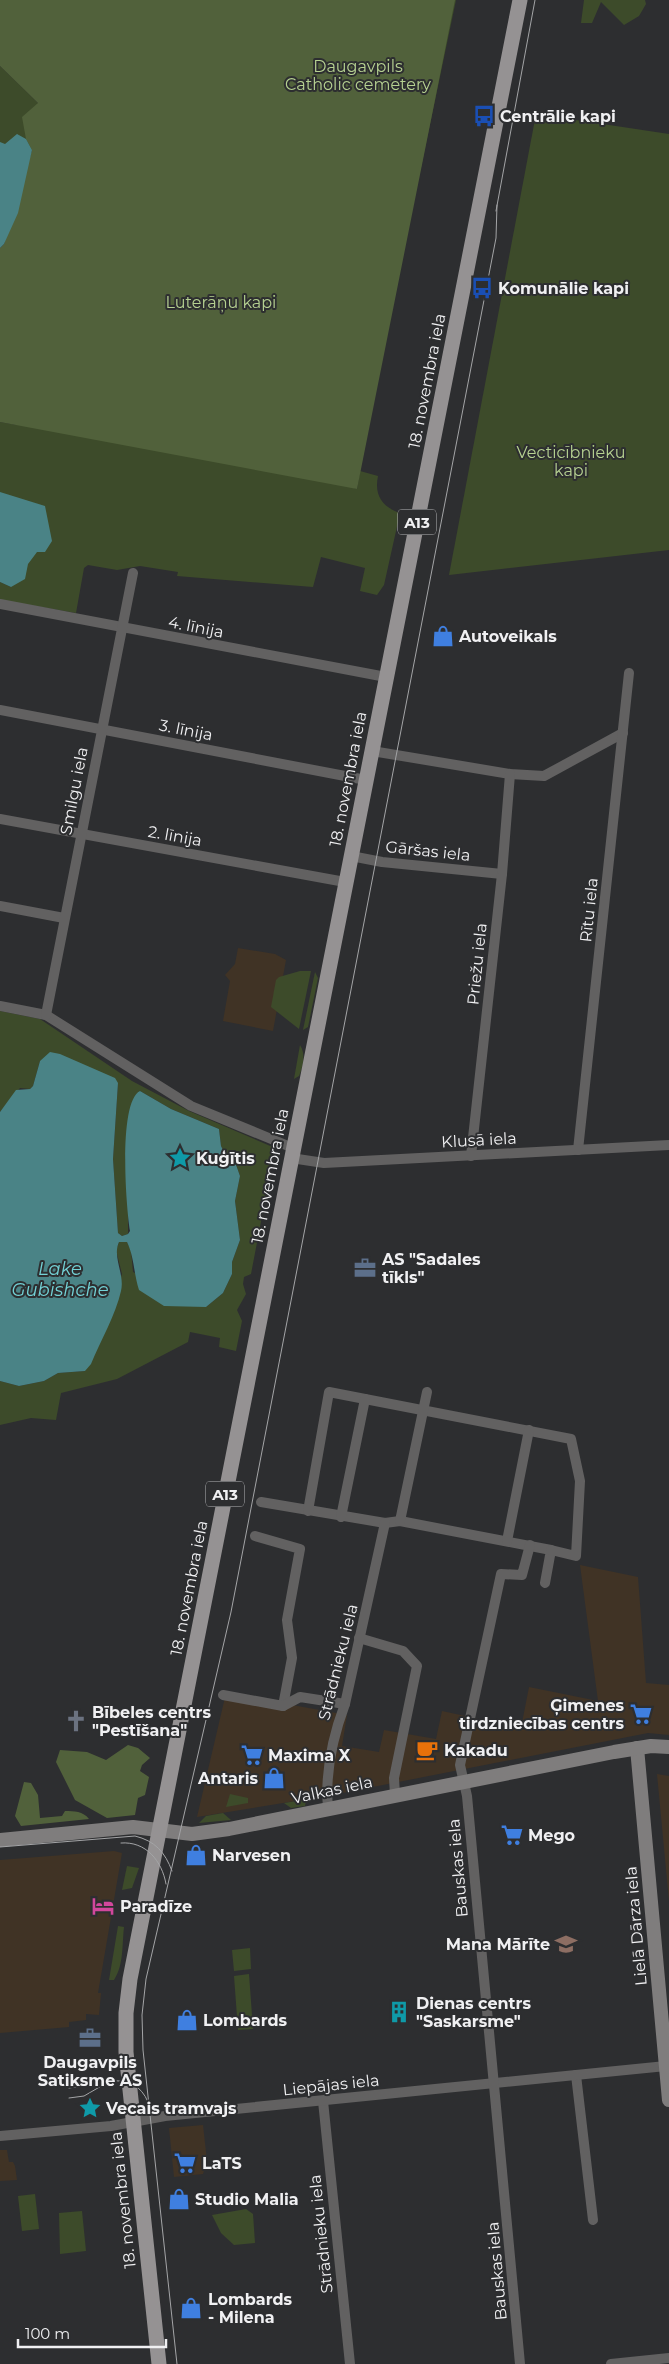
<svg xmlns="http://www.w3.org/2000/svg" width="669" height="2364" viewBox="0 0 669 2364" font-family="Montserrat,sans-serif">
  <style>
    .commercial { fill: #403325 }
    .green { fill: #3d4b2a }
    .forest { fill: #51613b }
    .water { fill: #4a8386 }
    .lines { fill: none; stroke-linecap: round; stroke-linejoin: round }
    .street { stroke: #626161; stroke-width: 10 }
    .secondary { stroke: #7f7d7d; stroke-width: 14 }
    .primary { stroke: #959293; stroke-width: 15 }
    .tram { stroke: #a4a5a7; stroke-width: 1 }
    .labels { text-anchor: middle; dominant-baseline: central; stroke-width: 4; stroke-linejoin: round; paint-order: stroke }
    .shield { fill: #2d2e30; stroke: #b6b6b8; stroke-width: 1 }
    .shield-label { font-size: 15px; font-weight: bold; fill: #f0f0f2 }
    .park-label { font-size: 16px; fill: #b6d191; stroke: #2d2e30 }
    .poi-label { font-size: 16px; font-weight: bold; fill: #f0f0f2; stroke: #2d2e30; text-anchor: start }
    .street-label { font-size: 16px; fill: #f0f0f2; stroke: #2d2e30 }
    .water-label { font-size: 18px; font-style: italic; fill: #73d2d6; stroke: #2d2e30 }
  </style>
  <rect width="100%" height="100%" fill="#2d2e30"/>
  <g class="commercial">
    <path d="M238,948L275,954L286,960L273,1031L223,1021L230,981L225,975L235,964Z"/>
    <path d="M580,1565L638,1577L646,1683L669,1685V1735L648,1733L332,1795L197,1817L226,1693L347,1715L342,1746L379,1752L384,1730L436,1739L442,1711L521,1728L529,1687L598,1701Z"/>
    <path d="M657,1774L669,1776V1901Z"/>
    <path d="M114,1851L122,1853L98,1993H101L99,2015L86,2014V2020L69,2022V2027L0,2033V1860Z"/>
    <path d="M203,2125L207,2161L203,2174L174,2177L169,2128Z"/>
    <path d="M0,2150H7L9,2162H13L15,2166L17,2180L0,2181Z"/>
  </g>
  <g class="green">
    <path d="M92,0H456L354,488L357,489L360,471L378,476C374,495 382,507 400,513L384,585L377,595L360,591L365,568L321,557L313,587L177,576L178,572L140,566L117,570L88,565L84,568L76,613L0,600V582L11,587L0,501V422L17,425L0,392Z"/>
    <path d="M584,0H645L646,4L639,16L624,25L601,2L592,23H581Z"/>
    <path d="M0,66L38,103L32,150L0,248Z"/>
    <path d="M536,114L669,134V550L449,575Z"/>
    <path d="M300,971H311L299,1029L271,1007L276,980L279,977Z"/>
    <path d="M315,972L318,978L308,1027L303,1030Z"/>
    <path d="M0,1011L40,1019L132,1081L189,1111L275,1148L251,1274L244,1277L243,1284L246,1294L237,1310L242,1321L236,1351L219,1347L220,1338L190,1332L188,1342L117,1379L61,1393L56,1420L31,1418L0,1425V1381L19,1386L44,1381L58,1373L85,1371L122,1274L116,1250L119,1242H127L131,1250L133,1272L206,1307L223,1293L232,1274V1262L240,1240L235,1201L240,1176L234,1159L224,1152L221,1146L219,1129L171,1109L140,1091L128,1216V1234L122,1236L118,1233L113,1159L118,1083L40,1061L33,1086L30,1089L20,1088L0,1112Z"/>
    <path d="M300,1045C306,1054 303,1066 299,1076L294,1079Z"/>
    <path d="M230,1794L248,1798V1803L226,1807Z"/>
    <path d="M303,1800L306,1801L305,1806L291,1808L284,1803Z"/>
    <path d="M223,1813L231,1820L199,1823L206,1816Z"/>
    <path d="M127,1866L139,1868L132,1888L122,1890Z"/>
    <path d="M118,1926L124,1927C122,1944 124,1965 114,1980H109Z"/>
    <path d="M250,1948L251,1969L234,1971L232,1950Z"/>
    <path d="M249,1974L253,2029L238,2030L234,1976Z"/>
    <path d="M35,2194L39,2229L22,2231L18,2196Z"/>
    <path d="M246,2209L253,2214L255,2243L234,2245L221,2233L212,2215Z"/>
    <path d="M82,2211L86,2251L60,2254L59,2213Z"/>
  </g>
  <g class="forest">
    <path d="M0,0H455L357,489L0,422V248L4,244L32,150L26,139L22,117L38,103L0,66Z"/>
    <path d="M128,1745L138,1748L150,1758L142,1765L140,1771L149,1777L145,1795L138,1798L135,1815L107,1818L75,1800L56,1762L60,1750L87,1752L106,1760Z"/>
    <path d="M24,1782L31,1783L38,1795L40,1818L62,1816L65,1811C74,1811 83,1811 89,1819L21,1826L15,1816Z"/>
  </g>
  <g class="water">
    <path d="M17,134L26,139L32,150L18,213L4,244L0,248V142L5,144Z"/>
    <path d="M0,492L45,506L52,541L45,552H37L28,564L25,579L11,587L0,582Z"/>
    <path d="M50,1052L60,1054L115,1078L118,1083L113,1159L118,1233L122,1236L128,1234L130,1231C126,1207 118,1102 140,1091L171,1109L219,1129L221,1146L224,1152L234,1159L240,1176L235,1201L240,1240L232,1262V1274L223,1293L206,1307L164,1306L139,1290C134,1275 134,1256 127,1242H119C112,1257 125,1274 121,1291C116,1314 100,1342 91,1364L85,1371L58,1373L44,1381L19,1386L0,1381V1112L16,1090L30,1089L33,1086L40,1061Z"/>
  </g>
  <g class="lines">
    <g class="street">
      <path d="M0,604L386,677"/>
      <path d="M0,710L366,780"/>
      <path d="M372,751L510,774L544,776L623,733"/>
      <path d="M0,819L345,882"/>
      <path d="M351,856L382,862L502,874"/>
      <path d="M0,906L64,918"/>
      <path d="M0,1006L46,1015L191,1106L293,1148"/>
      <path d="M46,1015L133,573"/>
      <path d="M578,1150L629,673"/>
      <path d="M471,1156L502,874L510,774"/>
      <path d="M291,1158L324,1163L669,1145"/>
      <path d="M261,1502L385,1523L400,1521L551,1550L545,1583"/>
      <path d="M308,1511L329,1392L571,1439L580,1481L576,1556L551,1550"/>
      <path d="M341,1517L365,1399"/>
      <path d="M400,1521L427,1392"/>
      <path d="M255,1536L300,1549L287,1620L292,1658L283,1706"/>
      <path d="M507,1541L529,1430"/>
      <path d="M359,1638L403,1651L417,1666L394,1778L395,1795"/>
      <path d="M223,1695L283,1706L300,1697L345,1704"/>
      <path d="M328,1808C325,1774 333,1736 345,1704L385,1523"/>
      <path d="M576,2075L593,2220"/>
      <path d="M323,2101L350,2364"/>
      <path d="M0,2136L111,2126L165,2116L666,2066"/>
      <path d="M520,2364L467,1796L460,1765L501,1574L522,1575L530,1545"/>
      <path d="M611,2364L669,2358"/>
    </g>
    <g class="secondary">
      <path d="M637,1748L669,2100"/>
      <path d="M0,1840L133,1827L192,1834L229,1829L614,1752L651,1746L669,1747"/>
    </g>
    <path class="primary" d="M159,2364L126,2052V2013L130,1979L520,0"/>
    <g class="tram">
      <path d="M496,211L535,0"/>
      <path d="M121,1843C146,1841 162,1861 166,1884"/>
      <path d="M0,1847L135,1836C155,1841 165,1852 172,1871"/>
      <path d="M69,2088C98,2084 134,2068 148,2102"/>
      <path d="M69,2098L84,2096L103,2085"/>
      <path d="M177,2364L143,2050L142,2015L146,1979L231,1612L496,238L497,205"/>
    </g>
  </g>
  <defs>
    <g id="bus-bare" transform="scale(1.725)"><path d="M-5-6H5V4H4V6H2V4H-2V6H-4V4H-5ZM-3.5-4V0h7V-4ZM-3.5 1.2v1.5H-2V1.2ZM2 1.2v1.5H3.5V1.2Z" fill="#1a4fb4" stroke="#2d2e30" stroke-width="2.5" paint-order="stroke"/></g>
    <g id="shop-bare" transform="scale(1.725)"><path d="M-5-2.5h2.3a2.7 3.5 0 0 1 5.4 0H5L5.5 6h-11ZM-1.5-2.5h3a1.5 2.3 0 0 0-3 0Z" fill="#3f7fe0" stroke="#2d2e30" stroke-width="2.5" paint-order="stroke"/></g>
    <g id="sight-bare" transform="scale(1.725)"><path d="M0-6L1.8-2.2L6-1.7L2.9 1.2L3.7 5.4L0 3.3L-3.7 5.4L-2.9 1.2L-6-1.7L-1.8-2.2Z" fill="#0f9aa8" stroke="#2d2e30" stroke-width="2.5" paint-order="stroke"/></g>
    <g id="office-bare" transform="scale(1.725)"><path d="M-6-3h4V-5.5h4V-3h4V5H-6ZM-1-4.5V-3h2v-1.5ZM-6 0V1H6V0Z" fill="#5c6f8a" stroke="#2d2e30" stroke-width="2.5" paint-order="stroke"/></g>
    <g id="supermarket-bare" transform="scale(1.725)"><path d="M-6-5.5h2.5l.6 2H6L4.5 2H-2.5L-4.4-4H-6ZM-1.5 3.2a1.3 1.3 0 1 0 .1 0ZM3 3.2a1.3 1.3 0 1 0 .1 0Z" fill="#3f7fe0" stroke="#2d2e30" stroke-width="2.5" paint-order="stroke"/></g>
    <g id="church-bare" transform="scale(1.725)"><path d="M-1.2-6h2.4v3.5h3.3v2.4h-3.3V6h-2.4V-.1h-3.3v-2.4h3.3Z" fill="#6b7280" stroke="#2d2e30" stroke-width="2.5" paint-order="stroke"/></g>
    <g id="cafe-bare" transform="scale(1.725)"><path d="M-5.5-4.5H6V0H3Q3 3.5 0 3.5H-2.5Q-5.5 3.5-5.5 0ZM3-3.2v2h1.7v-2ZM-6 4.5H4V6H-6Z" fill="#e8710a" stroke="#2d2e30" stroke-width="2.5" paint-order="stroke"/></g>
    <g id="hotel-bare" transform="scale(1.725)"><path d="M-6-4.5h1.5V1H6V5H4.5V3h-9V5H-6ZM-4 0a1.8 1.8 0 1 1 3.6 0ZM.5 0V-2.5h3Q6-2.5 6 0Z" fill="#d1479c" stroke="#2d2e30" stroke-width="2.5" paint-order="stroke"/></g>
    <g id="school-bare" transform="scale(1.725)"><path d="M0-5L7-2L0 1L-7-2ZM-4 1L0 2.5L4 1V4Q0 6-4 4Z" fill="#8d6e63" stroke="#2d2e30" stroke-width="2.5" paint-order="stroke"/></g>
    <g id="building-bare" transform="scale(1.725)"><path d="M-4-6H4V6H1V3H-1V6H-4ZM-2.5-4.3h1.7v1.8h-1.7ZM.8-4.3h1.7v1.8H.8ZM-2.5-1h1.7V.8h-1.7ZM.8-1h1.7V.8H.8Z" fill="#0f9aa8" stroke="#2d2e30" stroke-width="2.5" paint-order="stroke"/></g>
  </defs>
  <g fill-rule="evenodd">
    <use href="#bus-bare" x="484" y="116"/>
    <use href="#bus-bare" x="482" y="288"/>
    <use href="#shop-bare" x="443" y="636"/>
    <use href="#sight-bare" x="180" y="1158"/>
    <use href="#office-bare" x="365" y="1268"/>
    <use href="#supermarket-bare" x="641" y="1714"/>
    <use href="#church-bare" x="76" y="1721"/>
    <use href="#cafe-bare" x="427" y="1750"/>
    <use href="#supermarket-bare" x="252" y="1755"/>
    <use href="#shop-bare" x="274" y="1778"/>
    <use href="#supermarket-bare" x="512" y="1835"/>
    <use href="#shop-bare" x="196" y="1855"/>
    <use href="#hotel-bare" x="103" y="1906"/>
    <use href="#school-bare" x="566" y="1944"/>
    <use href="#building-bare" x="399" y="2012"/>
    <use href="#shop-bare" x="187" y="2020"/>
    <use href="#office-bare" x="90" y="2038"/>
    <use href="#sight-bare" x="90" y="2108"/>
    <use href="#supermarket-bare" x="185" y="2163"/>
    <use href="#shop-bare" x="179" y="2199"/>
    <use href="#shop-bare" x="191" y="2308"/>
  </g>
  <g class="labels">
    <g class="shield">
      <rect x="398" y="509.5" width="38" height="25" rx="4"/>
      <rect x="206" y="1481.5" width="38" height="25" rx="4"/>
    </g>
    <g class="shield-label">
      <text x="417" y="522">A13</text>
      <text x="225" y="1494">A13</text>
    </g>
    <g class="park-label">
      <text x="358" y="66">Daugavpils<tspan x="358" dy="18">Catholic cemetery</tspan></text>
      <text x="221" y="302">Luterāņu kapi</text>
      <text x="571" y="452">Vecticībnieku<tspan x="571" dy="18">kapi</tspan></text>
    </g>
    <g class="poi-label">
      <text x="500" y="116">Centrālie kapi</text>
      <text x="498" y="288">Komunālie kapi</text>
      <text x="459" y="636">Autoveikals</text>
      <text x="196" y="1158">Kuģītis</text>
      <text x="382" y="1259">AS "Sadales<tspan x="382" dy="18">tīkls"</tspan></text>
      <text x="624" y="1705" text-anchor="end">Ģimenes<tspan x="624" dy="18">tirdzniecības centrs</tspan></text>
      <text x="92" y="1712">Bībeles centrs<tspan x="92" dy="18">"Pestīšana"</tspan></text>
      <text x="444" y="1750">Kakadu</text>
      <text x="268" y="1755">Maxima X</text>
      <text x="258" y="1778" text-anchor="end">Antaris</text>
      <text x="528" y="1835">Mego</text>
      <text x="212" y="1855">Narvesen</text>
      <text x="120" y="1906">Paradīze</text>
      <text x="550" y="1944" text-anchor="end">Mana Mārīte</text>
      <text x="416" y="2003">Dienas centrs<tspan x="416" dy="18">"Saskarsme"</tspan></text>
      <text x="203" y="2020">Lombards</text>
      <text x="90" y="2062" text-anchor="middle">Daugavpils<tspan x="90" dy="18">Satiksme AS</tspan></text>
      <text x="106" y="2108">Vecais tramvajs</text>
      <text x="202" y="2163">LaTS</text>
      <text x="195" y="2199">Studio Malia</text>
      <text x="208" y="2299">Lombards<tspan x="208" dy="18">- Milena</tspan></text>
    </g>
    <g class="street-label">
      <text transform="translate(427 381) rotate(-79)">18. novembra iela</text>
      <text transform="translate(196 627) rotate(11)">4. līnija</text>
      <text transform="translate(186 730) rotate(11)">3. līnija</text>
      <text transform="translate(348 779) rotate(-79)">18. novembra iela</text>
      <text transform="translate(74 791) rotate(-79)">Smilgu iela</text>
      <text transform="translate(175 836) rotate(10)">2. līnija</text>
      <text transform="translate(428 851) rotate(6)">Gāršas iela</text>
      <text transform="translate(589 910) rotate(-84)">Rītu iela</text>
      <text transform="translate(477 964) rotate(-84)">Priežu iela</text>
      <text transform="translate(479 1140) rotate(-3)">Klusā iela</text>
      <text transform="translate(270 1176) rotate(-79)">18. novembra iela</text>
      <text transform="translate(189 1588) rotate(-79)">18. novembra iela</text>
      <text transform="translate(338 1662) rotate(-76)">Strādnieku iela</text>
      <text transform="translate(332 1790) rotate(-12)">Valkas iela</text>
      <text transform="translate(458 1868) rotate(-95)">Bauskas iela</text>
      <text transform="translate(636 1926) rotate(-95)">Lielā Dārza iela</text>
      <text transform="translate(331 2085) rotate(-6)">Liepājas iela</text>
      <text transform="translate(123 2200) rotate(-96)">18. novembra iela</text>
      <text transform="translate(321 2234) rotate(-96)">Strādnieku iela</text>
      <text transform="translate(497 2271) rotate(-95)">Bauskas iela</text>
    </g>
    <g class="water-label">
      <text x="60" y="1269">Lake<tspan x="60" dy="21">Gubishche</tspan></text>
    </g>
  </g>
  <path d="M18 2339v8h148v-8" fill="none" stroke="#f0f0f2" stroke-width="2.5"/>
  <text x="25" y="2339" font-size="15" fill="#f0f0f2" stroke="#2d2e30" stroke-width="4" paint-order="stroke">100 m</text>
</svg>
